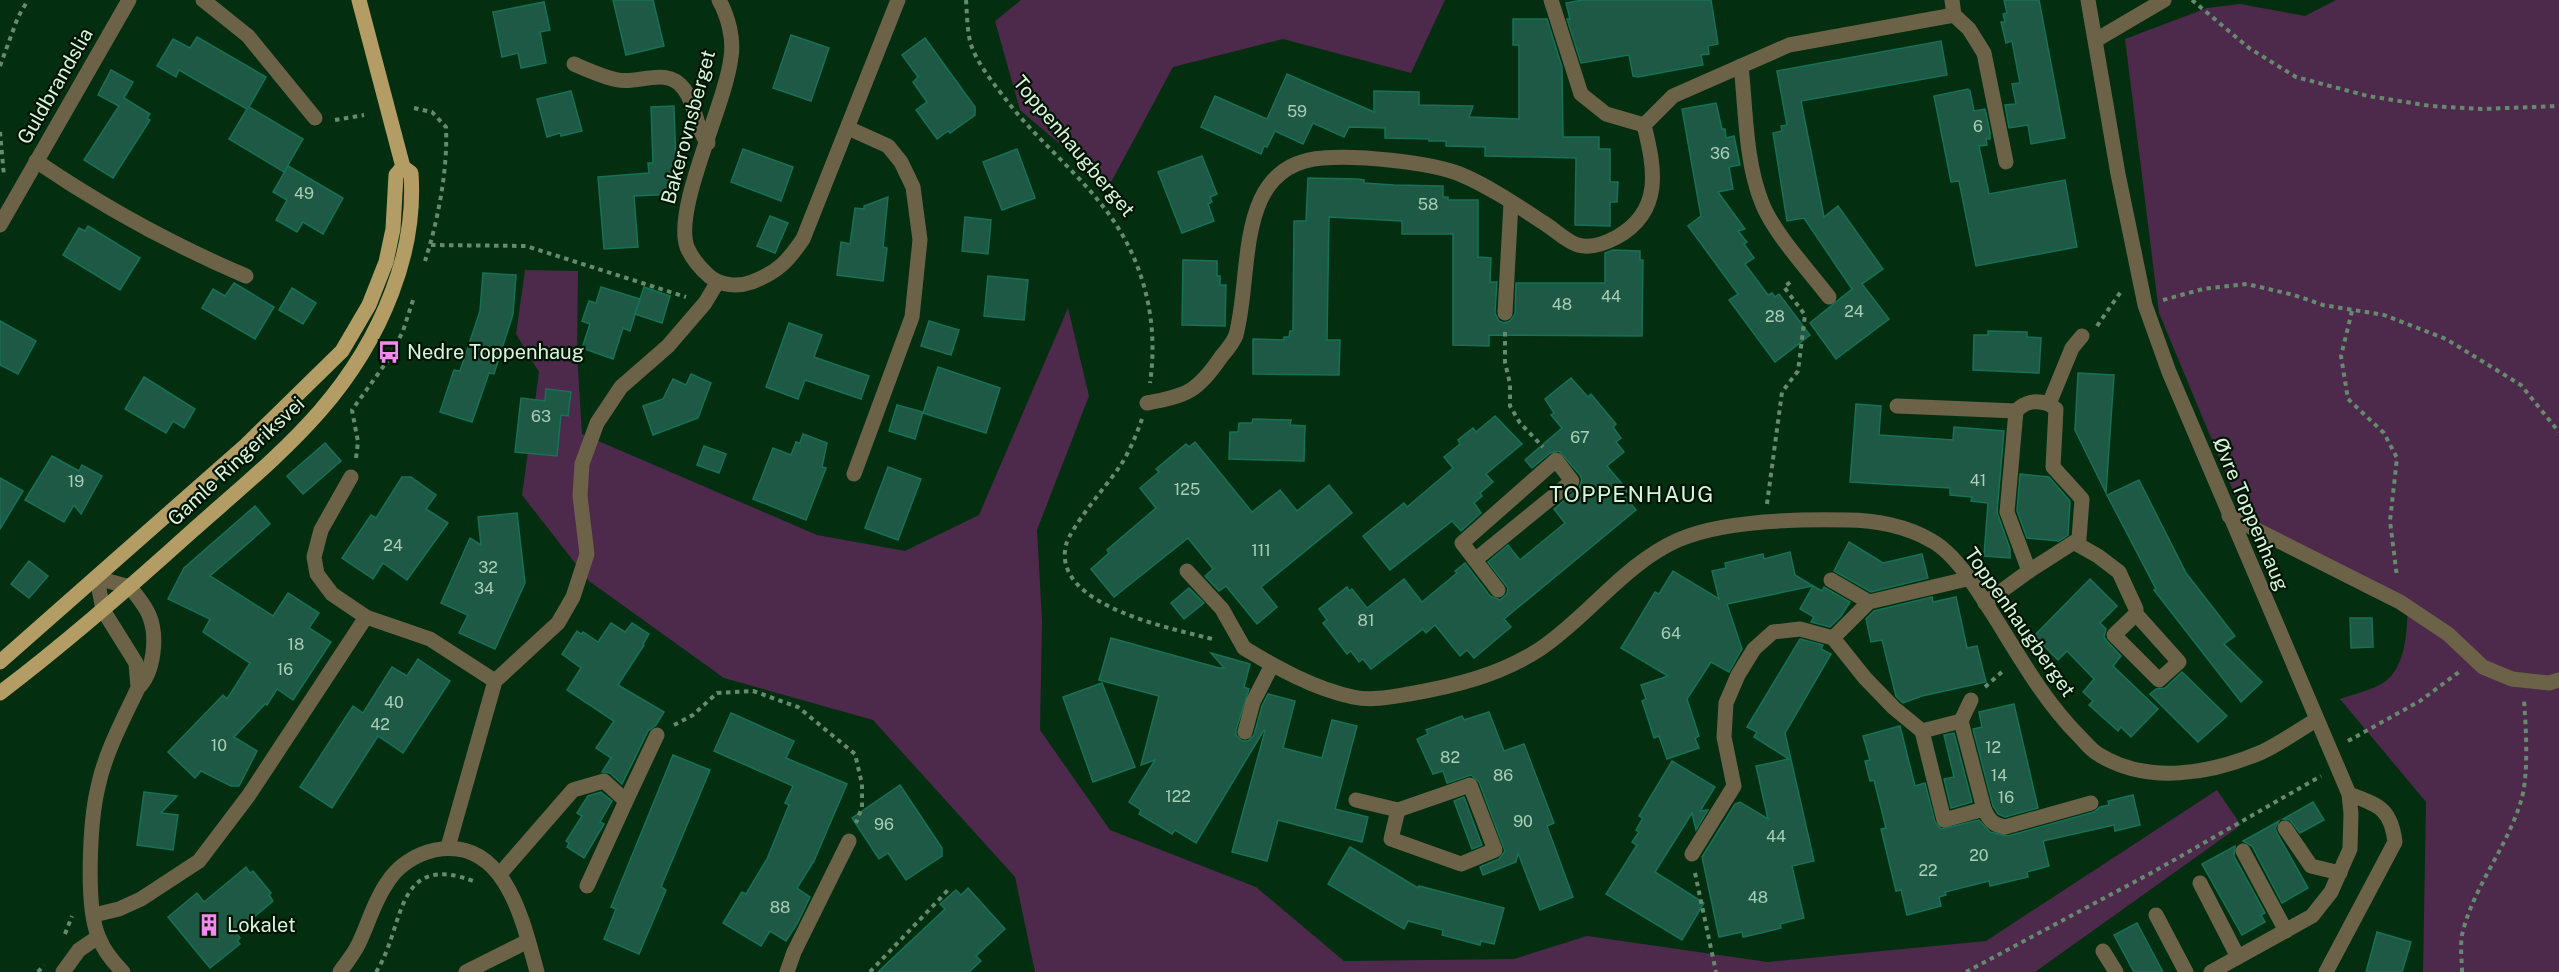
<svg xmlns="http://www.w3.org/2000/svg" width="2559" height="972" viewBox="0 0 2559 972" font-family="'Public Sans',sans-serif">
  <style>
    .green { fill: #4d294b }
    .building { fill: #1e5946; stroke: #167157; stroke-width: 1.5 }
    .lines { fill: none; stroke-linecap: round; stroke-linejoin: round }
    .path { stroke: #658a6e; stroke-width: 4; stroke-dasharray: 4.5 4.5; stroke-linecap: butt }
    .lane { stroke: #6c6248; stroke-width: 15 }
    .street { stroke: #6c6248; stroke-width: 15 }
    .primary { stroke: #b39d65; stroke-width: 15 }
    .labels { text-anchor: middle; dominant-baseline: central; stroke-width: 4.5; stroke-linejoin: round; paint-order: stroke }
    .number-label { font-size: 16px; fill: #aaceb6 }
    .street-label { font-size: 20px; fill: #d8f5db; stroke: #011404 }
    .poi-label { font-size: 20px; fill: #d8f5db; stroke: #011404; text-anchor: start }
    .quarter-label { font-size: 22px; letter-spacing: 1.5px; fill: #d8f5db; stroke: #011404 }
  </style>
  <rect width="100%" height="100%" fill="#032f10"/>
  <g class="green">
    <path d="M1021,0H1445L1411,73L1283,39L1173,67L1109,186L1020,110L995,21Z"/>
    <path d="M2336,0H2559V972H2423L2426,802L2340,699C2356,693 2380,689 2391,676C2408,657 2407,622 2408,599L2244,517L2159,313L2125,39L2207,8L2240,4L2305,16Z"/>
    <path d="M525,270L578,271L577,353L582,434L817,535L905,551L979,515L1068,308L1089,396L1037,530L1042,621L1040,730L1110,830L1256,887L1344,961L1514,959L1587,936L1768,962L1986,941L2217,790L2241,825L2035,972H1035L1015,877L873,720L724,678L589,581L522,495L539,372L516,334Z"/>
  </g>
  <g class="building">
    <path d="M613,0H653L664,46L626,55Z"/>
    <path d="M1582,0H1711L1718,44L1708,46L1709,54L1701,55L1703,65L1638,77L1633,76L1629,55L1581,63L1567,19H1570L1566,3Z"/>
    <path d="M2004,0H2039L2065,138L2031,144L2028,125L2009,128L2005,105L2016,104L2012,84L2020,83L2012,41L2006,43L2001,22H2005L2003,14L2007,13Z"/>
    <path d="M544,2L550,30L540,32L546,63L521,68L518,53L502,57L493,12Z"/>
    <path d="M1513,19H1547L1562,67L1563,137H1599V149H1610V182H1618L1617,202H1610V226L1575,225L1576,158L1485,156V147L1446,146V141H1429V139L1385,138V128L1349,127L1344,137L1313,123L1303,144L1275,131L1267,147L1264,146L1261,154L1201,127L1215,96L1267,119L1287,74L1374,112V91L1419,92V105L1473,106L1469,117L1519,119V45H1513Z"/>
    <path d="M791,35L829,48L811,101L773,88Z"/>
    <path d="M197,37L266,77L249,107L303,139L284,172L229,139L247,109L179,70L176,77L157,66L173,39L190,48Z"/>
    <path d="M925,38L975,107V115L950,133L948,131L937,139L916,110L927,102L913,82L918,77L902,55Z"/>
    <path d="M1941,41L1947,75L1801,101L1824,217L1838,206L1883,269L1862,284L1889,319L1836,359L1810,323L1852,289L1804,218L1787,221L1773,133L1782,131L1781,126L1787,125L1777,71Z"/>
    <path d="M111,70L133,82L124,98L150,114L147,118L150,120L113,178L84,160L119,106L98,95Z"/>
    <path d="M1968,89L1970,91L1974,111L1985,109L1990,132V139H1986L1987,145L1979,146L1989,194L2065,180L2077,247L1976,266L1959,181L1951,182L1934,96Z"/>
    <path d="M571,91L582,131L561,136L560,133L547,137L537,99Z"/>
    <path d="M1716,103L1722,129H1725L1726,138L1734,136L1740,165L1729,167L1733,189L1718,192L1745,229L1738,231L1747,242L1744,244L1754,258L1745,264L1768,295L1772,293L1775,297L1779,294L1810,335L1775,362L1729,300L1738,294L1688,226L1701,216L1682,109Z"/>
    <path d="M674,106L677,194L634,196L638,247L604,249L598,177L649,173L648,163H653L651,107Z"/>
    <path d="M743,149L793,167L781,201L731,182Z"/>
    <path d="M1017,149L1035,198L1002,210L983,162Z"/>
    <path d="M1202,156L1217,194L1210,197L1212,202L1208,204L1214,221L1182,233L1158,172Z"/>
    <path d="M288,166L343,198L323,234L303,222L297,232L276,220L287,200L273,192Z"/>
    <path d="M1308,178L1358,179L1364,180V183L1394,185L1443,186V197H1448V200H1478V257L1491,258L1490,282H1497L1495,313L1499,321L1504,323L1510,321L1515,314L1516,283H1605V253L1613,250L1640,251V260H1643L1642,336L1489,335V346L1453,345V234H1402V221L1329,217L1327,340H1340L1339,375L1253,374V339L1284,340V337H1289L1290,331H1293L1294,221H1306Z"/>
    <path d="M888,197L883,247L887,248L883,281L837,275L841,242L850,244L855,208L864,209V206Z"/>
    <path d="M770,216L788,223L775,253L757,246Z"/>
    <path d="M965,217L991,220L988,254L962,251Z"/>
    <path d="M88,226L140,258L120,290L63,255L79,228L85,231Z"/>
    <path d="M1183,260L1217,261V276H1220V285H1226L1225,326L1182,325Z"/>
    <path d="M483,273L516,275L513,314L494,374L489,373L472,422L440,412L454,370L460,371L480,311Z"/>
    <path d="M988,276L1028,280L1024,320L984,316Z"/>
    <path d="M234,283L274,307L255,339L202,308L213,289L225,296Z"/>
    <path d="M601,287L640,299L630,331L623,328L613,359L582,348L590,324L582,321L589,301L596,303Z"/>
    <path d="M644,287L670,296L662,323L635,314Z"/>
    <path d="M292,288L316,303L303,324L279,310Z"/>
    <path d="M0,321L36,341L18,374L0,365Z"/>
    <path d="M929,321L959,330L951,355L921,346Z"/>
    <path d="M789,323L822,335L814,357L869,376L861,399L805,380L798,399L766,387Z"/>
    <path d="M1988,331L2027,332V337L2041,338L2039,373L1973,370L1974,335H1988Z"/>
    <path d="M938,367L1000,388L986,433L923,413Z"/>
    <path d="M2078,373L2114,375L2106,493L2075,430Z"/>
    <path d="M691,374L711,383L698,418L653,435L643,406L663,399L673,379L686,385Z"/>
    <path d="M144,377L195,409L184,428L173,421L166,433L125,409Z"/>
    <path d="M1571,378L1588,397L1591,394L1616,424L1613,427L1621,438L1616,442L1624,452L1607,466L1628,491L1623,494L1636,510L1504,619L1511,627L1474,658L1467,650L1460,656L1435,625L1426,633L1423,629L1371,669L1363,659L1359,662L1351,651L1347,654L1323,623L1327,620L1319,609L1347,587L1349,591L1352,589L1367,608L1404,579L1422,602L1457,573L1455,571L1465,563L1490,596L1500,600L1507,594L1508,588L1488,562L1508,545L1520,560L1565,523L1554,509L1579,488L1582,480L1580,475L1559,451L1550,453L1532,468L1525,460L1562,428L1551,415L1554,413L1545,399Z"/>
    <path d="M546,389L571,392L568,416L561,415L557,456L515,452L521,398L545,401Z"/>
    <path d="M1856,404L1881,406L1879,435L1953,440L1954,427L2004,431L1997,512L2010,549V558L1984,556L1988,503L1971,501L1972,497L1950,495V488L1850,482Z"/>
    <path d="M897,405L923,412L915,439L889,431Z"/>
    <path d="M1495,416L1522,444L1486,474L1493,482L1480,493L1482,496L1474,503L1481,513L1461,531L1452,521L1390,570L1363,536L1404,503L1407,507L1453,468L1444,457L1460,444L1458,440L1473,428L1476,432Z"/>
    <path d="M1253,419L1291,420L1290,425L1305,426L1304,461L1229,459L1230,432H1238L1239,423H1252Z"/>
    <path d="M803,434L827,443L822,467L826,468L806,520L753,499L773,448L791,455L796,442L800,443Z"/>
    <path d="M1195,442L1252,512L1280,490L1297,511L1329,485L1352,513L1261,587L1277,607L1257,624L1226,586L1219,591L1205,576L1213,569L1188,538L1114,597L1091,569L1109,553L1107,550L1156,508L1140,488L1159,472L1156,469L1186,444L1189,447Z"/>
    <path d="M325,443L341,461L303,494L287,476Z"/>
    <path d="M704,446L726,454L719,473L697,465Z"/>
    <path d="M52,456L79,471L82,465L102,476L81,514L74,505L64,522L25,500Z"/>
    <path d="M888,467L921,479L898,540L865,528Z"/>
    <path d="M2020,474L2049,477L2070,501L2068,535L2059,541L2027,538L2017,511Z"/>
    <path d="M402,477H411L436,495L426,509L448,523L407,580L383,563L373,579L342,558L371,515L376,518Z"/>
    <path d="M0,478L23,491L0,529Z"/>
    <path d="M2139,480L2186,573L2235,636L2224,644L2262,682L2241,702L2154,590L2156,589L2107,495Z"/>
    <path d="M255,506L270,524L210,576L273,616L288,593L319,613L309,628L331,642L293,700L277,689L267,705L265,704L234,737L257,751L239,786H231L201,771L195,778L168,752L223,695L227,699L250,663L203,632L210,619L168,599L184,568Z"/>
    <path d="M517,513L525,583L495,649L459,633L468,615L441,603L470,538L481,545L478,517Z"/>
    <path d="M1849,542L1883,563L1922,554L1928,578L1871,592L1834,571Z"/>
    <path d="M1790,552L1795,575L1813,586L1727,604L1742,649L1729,672L1711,662L1687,699L1699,736L1695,738L1699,748L1667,759L1659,736L1654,738L1648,719L1642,701L1646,699L1641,685L1668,676L1621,648L1637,622L1655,592L1659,594L1673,571L1719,599L1712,571L1726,568L1725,563L1763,554L1764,559Z"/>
    <path d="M29,561L48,576L29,598L11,584Z"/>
    <path d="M2090,579L2117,606L2100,623L2106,629L2104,637L2107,641L2121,656L2113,666L2158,709L2131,737L2121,727L2118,731L2089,705L2093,701L2083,692L2094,679L2067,651L2058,660L2034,636Z"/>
    <path d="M1813,586L1822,591L1824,587L1850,602L1841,616L1830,627L1811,622L1814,617L1800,609Z"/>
    <path d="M1189,588L1204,603L1184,619L1171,603Z"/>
    <path d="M1932,597L1933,602L1956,597L1967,648L1977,646L1986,682L1922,696L1903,703L1896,696L1882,640L1871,642L1866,619L1874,611Z"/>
    <path d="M2350,618H2372L2373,647L2351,648Z"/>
    <path d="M611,623L625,632L632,623L649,634L643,644L644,645L618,685L664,712L656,725L648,731L622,784L610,773L602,772L611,758L596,748L614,721L567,690L581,668L562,654L577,631L581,634L583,632L598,642Z"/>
    <path d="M1111,638L1219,668H1224L1211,653L1250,664L1244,687L1249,689L1236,730V735L1242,741H1248L1254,735L1262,706L1268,694L1295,701L1283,748L1322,758L1332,720L1357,726L1335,809L1368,817L1362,842L1278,820L1267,861L1232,852L1265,731L1264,730L1196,843L1175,830L1172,834L1139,814L1141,810L1129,802L1155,760L1141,765L1159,696L1099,680Z"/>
    <path d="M1800,639L1823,645L1821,649L1831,654L1785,733L1814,861L1792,866L1804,918L1780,924L1781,928L1761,933L1743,937L1742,932L1719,937L1702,857L1735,804L1740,802L1768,819L1756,766L1789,759L1754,737L1757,732L1747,727Z"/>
    <path d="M418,659L450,681L403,753L378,736L332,808L300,787L353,706L363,713L392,667L407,676Z"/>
    <path d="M2182,672L2227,716L2198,742L2150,694L2156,689L2165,688Z"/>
    <path d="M1102,683L1135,767L1093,782L1063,697Z"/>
    <path d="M2014,704L2038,808L2005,817L1998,814L1993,806L1973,729L1982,727L1979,712Z"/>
    <path d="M1489,712L1504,751L1524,744L1554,823L1547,826L1573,897L1540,910L1518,853L1516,862L1483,875L1480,867L1499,859L1505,851L1479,782L1471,775L1447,783L1443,771L1433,774L1417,739L1428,734L1426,730L1462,716L1464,720Z"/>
    <path d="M731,713L794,741L786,758L847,784L814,861L797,888L810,897L797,924L786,941L770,931L761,946L723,923L742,892L746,894L767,859L789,805L785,803L793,786L714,751Z"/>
    <path d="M1900,726L1915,786L1925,783L1935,822L1941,829L1979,820L1990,832L2008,836L2094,812L2100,807L2109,805L2108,801L2133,795L2140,825L2115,831L2114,825L2043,841L2049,866L2027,872L2028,877L1990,886L1989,881L1945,892L1946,895L1939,897L1941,906L1907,915L1901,890L1896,891L1881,829L1886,828L1874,780L1870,781L1865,761L1870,760L1863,736Z"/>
    <path d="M1954,733L1972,802L1951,808L1944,779L1954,777L1944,735Z"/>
    <path d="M673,755L710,770L661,887L666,890L639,954L604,939L616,909L611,907Z"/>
    <path d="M1672,761L1715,787L1700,811L1708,810L1696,830L1692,813L1655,872L1704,903L1682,940L1606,894L1637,845L1632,842L1639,832L1636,830L1643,818L1639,816Z"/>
    <path d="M900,785L942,848V856L906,880L888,853L879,859L852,818Z"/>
    <path d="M144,792L177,796L161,813L178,815L173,850L137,845Z"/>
    <path d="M601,792L612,801L600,822L604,824L584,858L567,847L569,843L566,841L582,816L577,813L588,796Z"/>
    <path d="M1464,797L1482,845L1472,849L1454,801Z"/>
    <path d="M2313,802L2324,820L2300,833L2290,820L2283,819Z"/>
    <path d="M2279,821L2275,828L2277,833L2308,888L2282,903L2252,846L2243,841Z"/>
    <path d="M2235,846L2234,856L2265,913L2261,915L2265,922L2242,935L2202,864Z"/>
    <path d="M1350,847L1418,888L1419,886L1504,908L1494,944L1481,941L1480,945L1442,935L1443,930L1408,921L1404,929L1328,884Z"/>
    <path d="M246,867L250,873L253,871L271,893L269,895L273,901L236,932L240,938L237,941L240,944L210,968L168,917L197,893L204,902Z"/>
    <path d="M968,888L1005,929L976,956L981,961L969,972H878L945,909L940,904L956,890L961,895Z"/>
    <path d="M2137,923L2163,972H2134L2114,935Z"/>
    <path d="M2377,932L2411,942L2402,972H2366Z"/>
  </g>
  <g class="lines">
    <g class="path">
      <path d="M966,0C967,13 967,28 970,41C975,62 998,89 1011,106C1044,147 1088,181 1117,226C1147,273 1158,328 1150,383"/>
      <path d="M2192,0L2249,48L2296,77L2368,96L2431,106L2482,109L2559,106"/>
      <path d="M0,66L18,17L28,0"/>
      <path d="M414,108L432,112L446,127C448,169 438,221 425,261"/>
      <path d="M335,120L364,115"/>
      <path d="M0,132L4,176"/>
      <path d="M431,245L526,246L686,297"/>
      <path d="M2163,300L2203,289L2247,284L2294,295L2323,305L2384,315L2446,339L2521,385L2559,432"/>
      <path d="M2352,311L2341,356L2348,399L2384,433L2397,458L2390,521L2397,577"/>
      <path d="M2097,326L2122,290"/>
      <path d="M1505,332V362L1510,384V406L1520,423L1543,447"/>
      <path d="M1142,419C1136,436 1128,455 1118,469C1106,486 1070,528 1066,545C1051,607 1176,629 1216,640"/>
      <path d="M356,458L358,442L352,410L388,360L403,331L413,300"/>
      <path d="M1767,504L1782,392L1798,371L1805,315L1784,287L1793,280"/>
      <path d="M1985,687L2004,670"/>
      <path d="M674,725L693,715L717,693L753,691L798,707L855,754L862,784V807L856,823"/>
      <path d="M2348,741L2420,701L2459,672"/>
      <path d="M1695,873L1716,972"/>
      <path d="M65,934L72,916"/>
      <path d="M38,972L44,965"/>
      <path d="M376,972C406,926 393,850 476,882"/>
      <path d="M870,972L948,890"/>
      <path d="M1966,972L2153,872L2321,776"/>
      <path d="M2462,972C2462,961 2460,946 2462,935C2473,887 2507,848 2521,801C2529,775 2526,728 2524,700"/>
    </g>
    <g class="lane">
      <path d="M1952,0L1954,15"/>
      <path d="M2096,40L2164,0"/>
      <path d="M574,64C588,70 603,77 618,80C640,84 667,66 684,89C697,106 694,126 708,143"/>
      <path d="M36,161C102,206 173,245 246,276"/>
      <path d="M2229,516L2400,602L2448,634L2483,667L2512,679L2549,683L2559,680"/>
      <path d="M1187,571L1222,609L1244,648"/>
      <path d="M1831,580L1869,602"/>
      <path d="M1985,603L2029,571"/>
      <path d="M1833,638L1869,602L1967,579"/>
      <path d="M1245,732L1253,702L1272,665"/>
      <path d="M626,801L657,735"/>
      <path d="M2285,828L2311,866L2340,873"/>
      <path d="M2243,851L2286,931"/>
      <path d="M500,874L573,790L604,781L626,801L587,886"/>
      <path d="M2200,883L2238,957"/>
      <path d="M2156,915L2186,972"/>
      <path d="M2103,951L2116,972"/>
      <path d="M466,972L528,941"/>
      <path d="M787,972L794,952L849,841"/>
    </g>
    <g class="street">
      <path d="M203,0L248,36L315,118"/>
      <path d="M719,0C728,16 734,39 731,57C726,104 673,208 687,247C692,259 700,268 709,276C721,286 738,287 752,282C778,272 788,261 803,239L898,0"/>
      <path d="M1551,0L1581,94L1606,114L1644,125"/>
      <path d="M2088,0L2118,174L2145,305L2169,372L2349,794L2351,814L2350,849L2331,892L2312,916L2211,972"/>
      <path d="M1741,66C1746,110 1745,161 1762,203C1773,232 1809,271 1829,297"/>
      <path d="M848,128L888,146L901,162L913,187L920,240L912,317L854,474"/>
      <path d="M0,225L129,0"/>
      <path d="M1505,313L1511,203"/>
      <path d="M1147,403C1187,396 1198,391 1221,357C1226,351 1233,343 1236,335C1253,273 1233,164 1323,158C1356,155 1432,162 1462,175C1490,187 1518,206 1544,223C1554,229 1567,242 1578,245C1592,249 1606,243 1617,237C1663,211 1655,169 1644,125L1673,96L1789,45L1954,15L1969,29L1984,53L2006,162"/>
      <path d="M1897,406L2016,411C2026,401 2035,400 2049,404L2072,348L2082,336"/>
      <path d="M2016,411L2007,512L2029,571L2079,539L2082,499L2053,467L2056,409L2049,404"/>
      <path d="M1556,460L1572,481L1475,560L1462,543Z"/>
      <path d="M351,477L321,530L314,557L317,574L332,594L366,617L430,639L495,681"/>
      <path d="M2075,543L2098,556L2119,572L2136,609V614L2179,662L2159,680L2114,635L2136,614"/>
      <path d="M1475,560L1498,590"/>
      <path d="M1244,648C1277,668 1315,689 1353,697C1372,701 1391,697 1409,694C1455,686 1500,675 1540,649C1588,617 1624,564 1678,540C1723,520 1798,519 1847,520C1875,520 1907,526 1932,541C1958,555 1983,599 1999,624C2023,663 2047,704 2080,737C2085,742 2091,750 2098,754C2147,785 2211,774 2262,752C2281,743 2299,730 2316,720"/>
      <path d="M1922,731L1944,820L1984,809L1961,721"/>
      <path d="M1356,800L1398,810L1470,785L1495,850L1461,864L1391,839L1398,810"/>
      <path d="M1984,809C1989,820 1993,825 2005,827L2091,803"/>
      <path d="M448,847L495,681L558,623L573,597L587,554L580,496L582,464L597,423L621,387L668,346L705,303L717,283"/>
      <path d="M1692,854L1734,786L1724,737L1726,703L1738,675L1754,649L1773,632L1800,629L1833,638L1865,678L1894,708L1922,731L1961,721L1971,700"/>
      <path d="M94,915L119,909L141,899L199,861L249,795L366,617"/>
      <path d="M63,972L79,950L98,937"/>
      <path d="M123,972C113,962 104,951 99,938C85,908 90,820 98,787C105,753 123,720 138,688C154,673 158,636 149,615C145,605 136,595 130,587L97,578L103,610L136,663L138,688"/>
      <path d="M340,972C346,963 353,955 358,945C368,925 374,901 387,883C397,866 416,854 435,850C505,836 523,921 537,972"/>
      <path d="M2326,972L2395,842C2391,808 2378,805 2349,794"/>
    </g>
    <g class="primary">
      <path d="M0,662L246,445L342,351L369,305L386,262L393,229L396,175L403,167"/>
      <path d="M0,693C66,643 129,588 191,532C274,458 351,401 392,292C407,253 414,215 411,173L403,167L359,0"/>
    </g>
  </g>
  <defs>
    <g id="bus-bare" transform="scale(1.8)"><path d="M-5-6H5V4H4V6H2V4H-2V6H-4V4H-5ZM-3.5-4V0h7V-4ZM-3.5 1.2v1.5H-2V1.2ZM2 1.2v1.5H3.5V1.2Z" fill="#f489f0" stroke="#011404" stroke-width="2.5" paint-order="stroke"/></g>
    <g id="building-bare" transform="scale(1.8)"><path d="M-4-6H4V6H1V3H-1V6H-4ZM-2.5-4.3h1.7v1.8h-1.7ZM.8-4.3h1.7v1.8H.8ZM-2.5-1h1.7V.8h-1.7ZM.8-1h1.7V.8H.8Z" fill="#f489f0" stroke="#011404" stroke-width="2.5" paint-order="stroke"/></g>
  </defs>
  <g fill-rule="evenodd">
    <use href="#bus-bare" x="389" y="352"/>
    <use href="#building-bare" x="209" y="925"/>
  </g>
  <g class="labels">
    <g class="number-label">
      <text x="1297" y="111">59</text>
      <text x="1978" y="126">6</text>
      <text x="1720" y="153">36</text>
      <text x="304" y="193">49</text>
      <text x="1428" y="204">58</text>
      <text x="1611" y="296">44</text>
      <text x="1562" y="304">48</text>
      <text x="1854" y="311">24</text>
      <text x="1775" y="316">28</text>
      <text x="541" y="416">63</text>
      <text x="1580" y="437">67</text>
      <text x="1978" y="480">41</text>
      <text x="76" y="481">19</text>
      <text x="1187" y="489">125</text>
      <text x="393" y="545">24</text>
      <text x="1261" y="550">111</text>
      <text x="488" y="567">32</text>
      <text x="484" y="588">34</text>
      <text x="1366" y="620">81</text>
      <text x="1671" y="633">64</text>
      <text x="296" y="644">18</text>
      <text x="285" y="669">16</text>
      <text x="394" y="702">40</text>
      <text x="380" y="724">42</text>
      <text x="219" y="745">10</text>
      <text x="1993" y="747">12</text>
      <text x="1450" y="757">82</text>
      <text x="1503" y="775">86</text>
      <text x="1999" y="775">14</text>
      <text x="1178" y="796">122</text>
      <text x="2006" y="797">16</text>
      <text x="1523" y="821">90</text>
      <text x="884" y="824">96</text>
      <text x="1776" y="836">44</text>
      <text x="1979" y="855">20</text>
      <text x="1928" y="870">22</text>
      <text x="1758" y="897">48</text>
      <text x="780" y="907">88</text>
    </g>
    <g class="street-label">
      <text transform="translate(55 86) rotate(-60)">Guldbrandslia</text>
      <text transform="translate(688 127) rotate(-75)">Bakerovnsberget</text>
      <text transform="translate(1074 146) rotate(50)">Toppenhaugberget</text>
      <text transform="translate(236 461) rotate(-43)">Gamle Ringeriksvei</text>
      <text transform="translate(2251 514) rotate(67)">Øvre Toppenhaug</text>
      <text transform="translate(2020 622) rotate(55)">Toppenhaugberget</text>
    </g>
    <g class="poi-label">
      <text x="407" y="352">Nedre Toppenhaug</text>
      <text x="227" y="925">Lokalet</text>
    </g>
    <g class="quarter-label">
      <text x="1632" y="494">TOPPENHAUG</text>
    </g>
  </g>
</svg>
